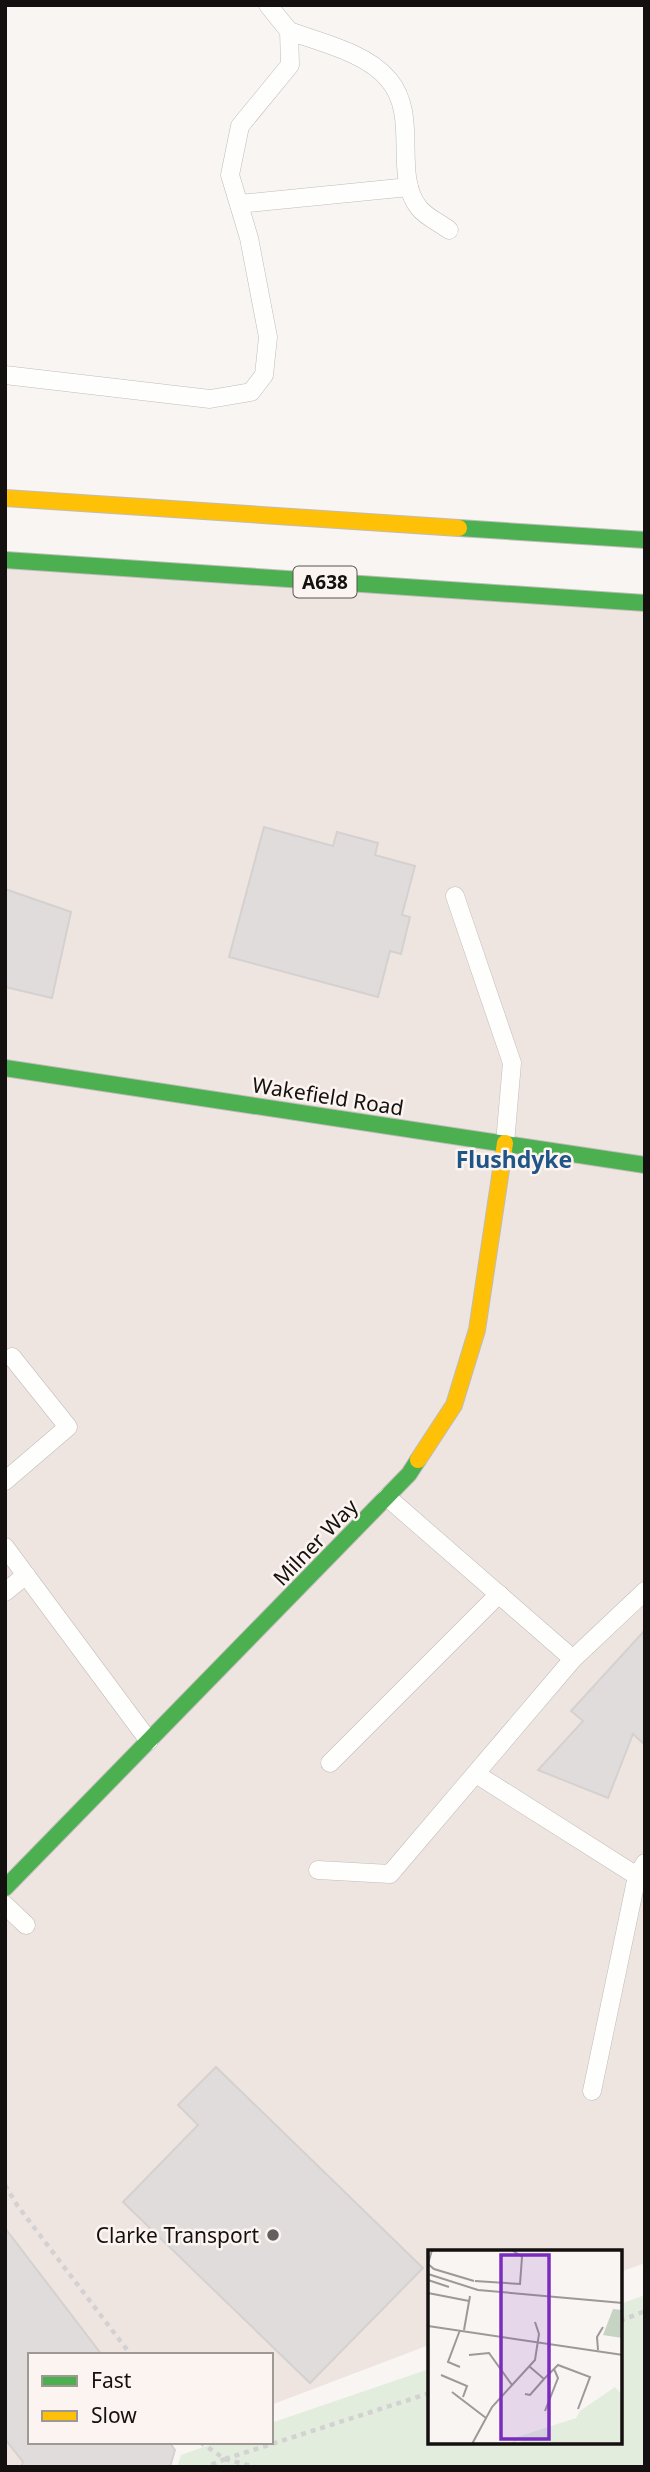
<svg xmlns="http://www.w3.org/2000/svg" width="650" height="2472" viewBox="0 0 650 2472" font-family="'Noto Sans',sans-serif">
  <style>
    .built { fill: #efe5e0 }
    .green { fill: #e2edde }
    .building { fill: #dfdcdb; stroke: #d4d1d0; stroke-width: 2 }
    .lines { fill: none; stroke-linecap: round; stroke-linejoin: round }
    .lane-casing { stroke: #bfbcbb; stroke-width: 19 }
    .fast-casing { stroke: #bfbcbb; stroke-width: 18 }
    .slow-casing { stroke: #bfbcbb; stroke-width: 18 }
    .path { stroke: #d3d1d1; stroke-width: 4.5; stroke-dasharray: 5 5; stroke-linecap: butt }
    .lane { stroke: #fefefd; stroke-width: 18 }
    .fast { stroke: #4caf50; stroke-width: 16 }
    .slow { stroke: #ffc107; stroke-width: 16 }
    .poi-dot { fill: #64605f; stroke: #fcf4f0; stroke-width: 2.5 }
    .labels { text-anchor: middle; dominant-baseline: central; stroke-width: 5; stroke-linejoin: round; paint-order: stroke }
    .shield { fill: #fcf4f0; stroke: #595452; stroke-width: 2 }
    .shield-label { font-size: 19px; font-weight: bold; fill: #13100f }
    .street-label { font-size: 21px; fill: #13100f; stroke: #fcf4f0 }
    .poi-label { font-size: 21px; fill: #13100f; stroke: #fcf4f0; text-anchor: end }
    .neighbourhood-label { font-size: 23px; font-weight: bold; fill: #205587; stroke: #fcf4f0 }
    .inset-road { fill: none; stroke: #9d9998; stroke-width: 2 }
    .view { fill: #7b2cbf; fill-opacity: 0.15; stroke: #7b2cbf; stroke-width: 3.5 }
    .inset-edge { fill: none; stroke: #13100f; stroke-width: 3.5 }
  </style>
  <rect width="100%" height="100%" fill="#f9f5f3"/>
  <path class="built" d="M5,560L645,603V2263L620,2272V2252H430L429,2345L271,2405V2355H30V2442H173L161,2467H5Z"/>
  <path class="green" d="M645,2295V2467H177L181,2455L217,2442H271V2423L429,2369L430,2442H620V2304Z"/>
  <g class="building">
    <path d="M264,827L333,846L337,832L378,843L375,855L415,866L402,915L410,917L401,954L390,951L378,997L229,957Z"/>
    <path d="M5,889L71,912L52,998L5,987Z"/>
    <path d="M645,1630V1745L633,1734L608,1798L538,1770L583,1721L571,1711Z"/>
    <path d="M216,2067L423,2268L310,2383L123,2202L198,2125L178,2105Z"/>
    <path d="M5,2228L102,2355H30V2442H169L175,2450L170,2467H21L23,2462L5,2439Z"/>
  </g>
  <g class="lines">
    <g class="lane-casing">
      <g id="lane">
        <path d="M289,31C320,42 367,53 389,80C420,117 392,174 419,208C426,217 440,223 449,230"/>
        <path d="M239,204L409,187"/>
        <path d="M5,375L210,399L251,392L264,375L268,337L249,238L230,175L240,126L290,65L289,31L268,5"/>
        <path d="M455,896L512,1063L505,1143"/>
        <path d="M5,1481L68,1427L12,1357"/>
        <path d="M387,1497L573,1659L645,1591"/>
        <path d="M5,1547L149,1741"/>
        <path d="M5,1592L26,1575"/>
        <path d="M330,1763L499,1594"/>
        <path d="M476,1774L637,1876"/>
        <path d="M318,1870L390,1874L573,1659"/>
        <path d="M5,1905L26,1925"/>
        <path d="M592,2091L637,1876L645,1863"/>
      </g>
    </g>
    <g class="fast-casing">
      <g id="fast">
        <path d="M459,528L645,540"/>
        <path d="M5,560L645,603"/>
        <path d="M5,1068L645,1165"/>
        <path d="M5,1888L409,1474L418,1460"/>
      </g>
    </g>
    <g class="slow-casing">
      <g id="slow">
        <path d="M5,498L459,528"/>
        <path d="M418,1460L454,1405L477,1330L505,1143"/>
      </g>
    </g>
    <g class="path">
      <path d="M5,2185L17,2205L131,2355"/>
      <path d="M620,2321L645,2311"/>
      <path d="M200,2442L225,2459L206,2467"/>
      <path d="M225,2459L430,2393"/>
      <path d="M225,2459L255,2467"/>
    </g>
    <use href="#lane" class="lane"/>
    <use href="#fast" class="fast"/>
    <use href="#slow" class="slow"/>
  </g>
  <circle class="poi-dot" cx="273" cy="2235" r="7"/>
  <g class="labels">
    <rect class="shield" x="293.5" y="566.5" width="63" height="31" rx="5"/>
    <g class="shield-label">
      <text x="325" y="582">A638</text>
    </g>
    <g class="street-label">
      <text transform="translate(328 1096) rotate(9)">Wakefield Road</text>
      <text transform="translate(315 1542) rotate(-46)">Milner Way</text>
    </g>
    <g class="poi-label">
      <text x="259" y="2235">Clarke Transport</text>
    </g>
    <g class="neighbourhood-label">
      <text x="514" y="1159">Flushdyke</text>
    </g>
  </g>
  <g transform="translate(428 2250)">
    <rect width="194" height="194" fill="#f9f5f3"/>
    <path d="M187,137L194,145V194H95L91,190L84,194L86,188L148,168L152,161Z" fill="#e2edde"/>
    <path d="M185,59L194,60V88L175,85Z" fill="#c7d3c3"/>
    <path class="inset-road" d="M4,0L0,14L6,19L46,31M0,24L50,40L195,53M0,30L21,37M47,31L92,34L94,7L84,0M0,43L41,51M0,76L195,105M32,80L20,112L32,117M36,80L42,46M170,100L169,87L175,77M41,105L61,103L84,135M102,117L116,129L130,115L162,127L150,159M13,125L39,136L35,147M24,142L58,168M97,144L102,145L116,129M117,161L130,128L126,119M44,194L64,157L107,110L111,84L107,72"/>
    <path class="view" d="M73,5H121V189H73Z"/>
    <rect width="194" height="194" class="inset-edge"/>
  </g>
  <rect width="650" height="2472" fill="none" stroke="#13100f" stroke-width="14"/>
  <rect x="28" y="2353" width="245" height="91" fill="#fcf4f0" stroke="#9f9996" stroke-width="2"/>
  <rect x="42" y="2376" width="35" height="10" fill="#4caf50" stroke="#9f9996" stroke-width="2"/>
  <text x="91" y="2388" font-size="21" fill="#13100f">Fast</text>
  <rect x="42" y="2411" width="35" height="10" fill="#ffc107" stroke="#9f9996" stroke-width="2"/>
  <text x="91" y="2423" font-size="21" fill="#13100f">Slow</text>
</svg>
